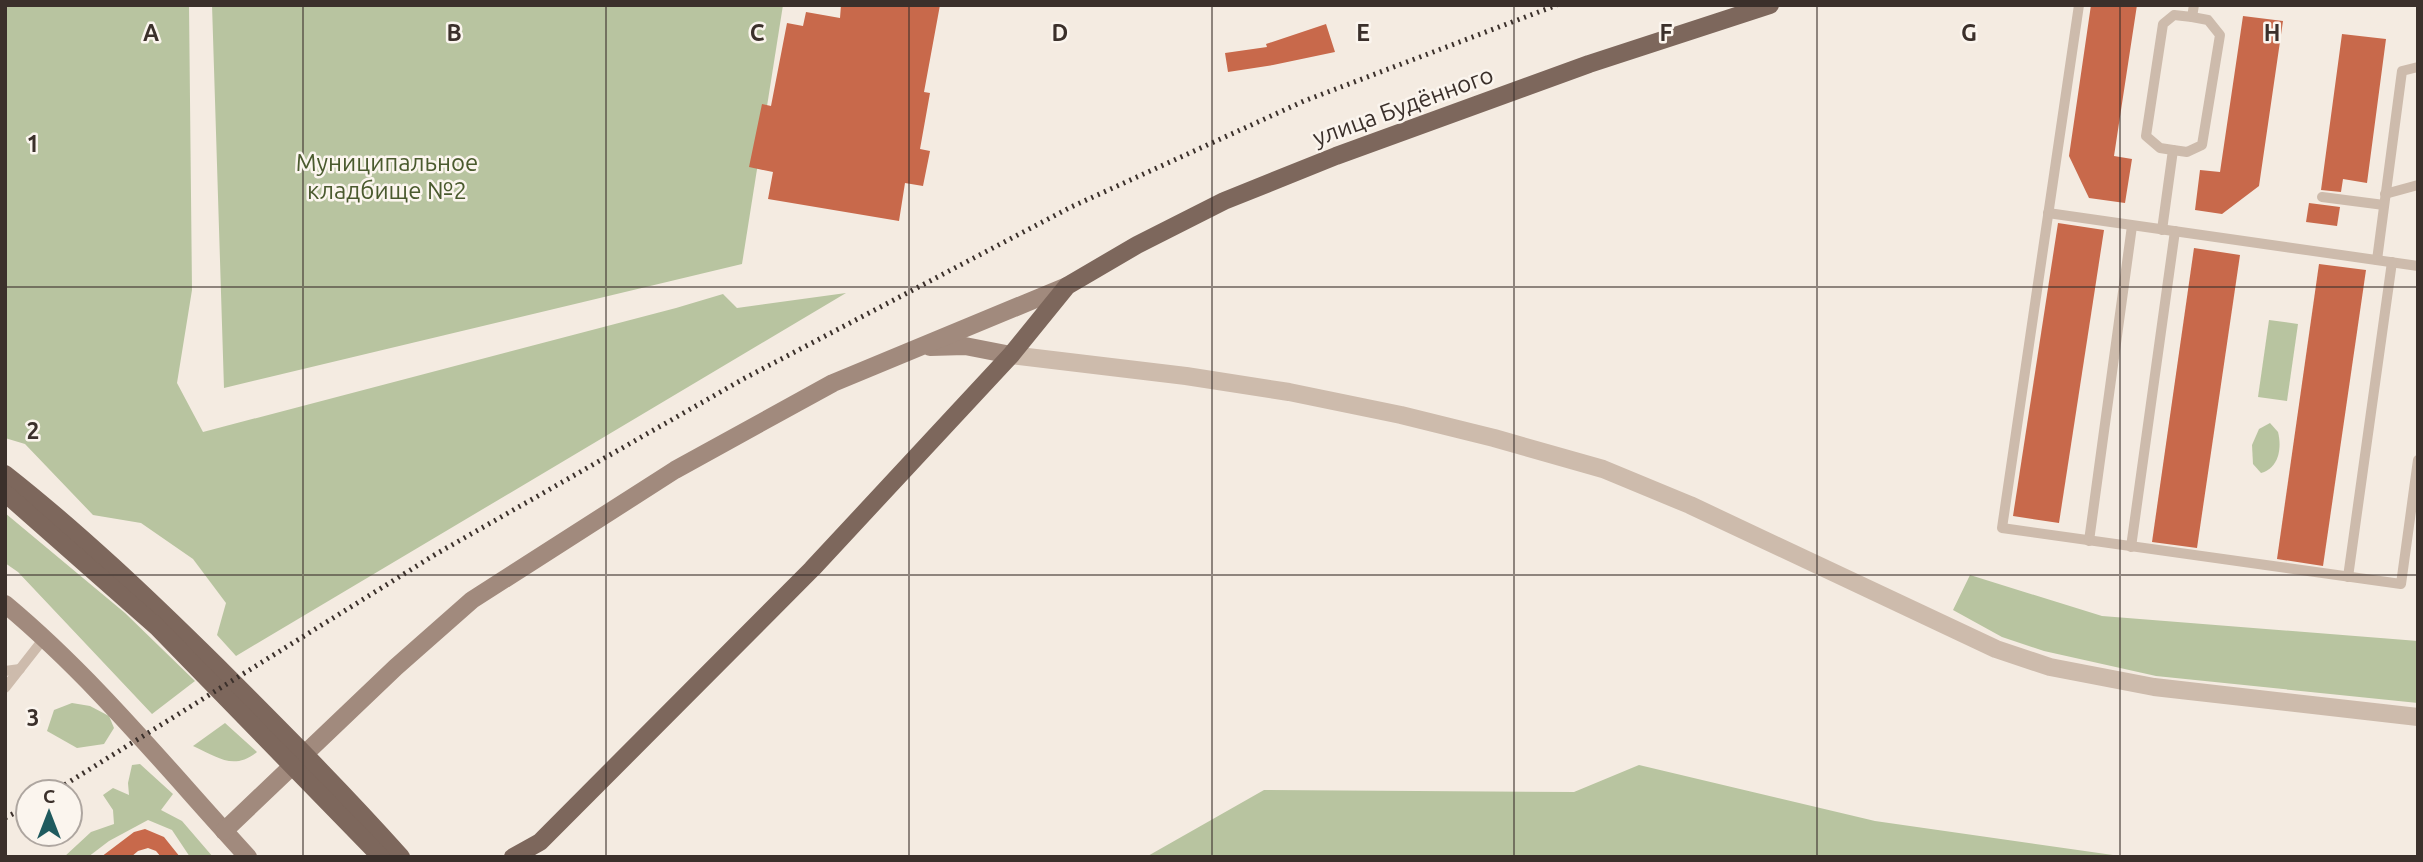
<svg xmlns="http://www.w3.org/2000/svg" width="2423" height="862" viewBox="0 0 2423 862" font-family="Ubuntu,sans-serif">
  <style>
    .green { fill: #b8c4a0 }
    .building { fill: #c8694b }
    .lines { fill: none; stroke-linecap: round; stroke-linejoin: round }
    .lane { stroke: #cdbbac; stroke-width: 10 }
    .street { stroke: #cdbbac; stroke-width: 18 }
    .secondary { stroke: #a18a7d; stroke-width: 18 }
    .primary { stroke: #7d675c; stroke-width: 18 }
    .rail { stroke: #3b302b; stroke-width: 5; stroke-dasharray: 2 5; stroke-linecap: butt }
    .grid { fill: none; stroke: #3b302b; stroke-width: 2; stroke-opacity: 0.55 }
    .labels { text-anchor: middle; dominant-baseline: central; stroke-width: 5; stroke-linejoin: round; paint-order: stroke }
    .street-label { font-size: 24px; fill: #3b302b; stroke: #fbf5ee }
    .park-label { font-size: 24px; fill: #4a5a2e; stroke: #fbf5ee }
    .grid-label { font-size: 23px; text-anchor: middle; font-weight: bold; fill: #3b302b; stroke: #fbf5ee; stroke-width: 5; stroke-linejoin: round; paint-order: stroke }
  </style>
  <rect width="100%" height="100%" fill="#f4ebe1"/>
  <g class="green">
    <path d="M5,5H189L192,290L177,383L203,432L676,308L723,294L737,308L846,293L236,656L217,635L226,603L193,559L141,523L93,515L25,444L5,438Z"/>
    <path d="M212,5H783L742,264L224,388Z"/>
    <path d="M2269,320L2298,324L2287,401L2258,397Z"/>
    <path d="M2270,423L2278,432C2282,448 2279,468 2261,473L2253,464L2252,445L2259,429Z"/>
    <path d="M5,513L125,613L195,681L152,714L18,572L5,563Z"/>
    <path d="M1970,575L2102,616L2418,641V703L2156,676L2044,651L2002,637L1953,610Z"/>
    <path d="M72,703L90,706L109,716L114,728L104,744L77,748L47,731L54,710Z"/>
    <path d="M225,723L257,752C233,771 218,757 193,746Z"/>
    <path d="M140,764L173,794L161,810L182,821L213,857H190L172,830L148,820L109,841L88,857H64L91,832L114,824L113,810L103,795L113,788L129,795L128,783L132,765Z"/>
    <path d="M1639,765L1875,821L2127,857H1146L1264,790L1574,792Z"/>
  </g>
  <g class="building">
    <path d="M841,5H940L924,92L930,93L920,149L930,151L923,186L905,183L899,221L768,199L773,172L749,167L762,104L771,106L787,23L803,26L806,12L840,18Z"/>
    <path d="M2091,5H2137L2114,156L2132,159L2125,203L2089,198L2069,156Z"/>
    <path d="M2243,16L2283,21L2259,186L2222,214L2195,210L2200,170L2220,172Z"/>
    <path d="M1326,24L1335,52L1273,65L1228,72L1225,53L1267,47L1266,44Z"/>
    <path d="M2342,34L2386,39L2367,183L2343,179L2341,192L2321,190Z"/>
    <path d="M2309,203L2340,207L2337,226L2306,222Z"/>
    <path d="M2058,223L2104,230L2059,523L2013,516Z"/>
    <path d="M2194,248L2240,255L2197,548L2152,542Z"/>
    <path d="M2319,264L2366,270L2323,566L2277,559Z"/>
    <path d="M145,829L164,837L180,857H161L156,851L148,848L138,851L131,857H101L134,832Z"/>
  </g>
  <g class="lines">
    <g class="lane">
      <path d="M2079,5L2002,528L2401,584L2418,460"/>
      <path d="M2173,150L2187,152L2202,145L2220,35L2208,20L2192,17"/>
      <path d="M2385,194L2418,185"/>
      <path d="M2322,197L2384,205"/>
      <path d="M2048,213L2418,266"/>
      <path d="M2162,230L2173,150L2160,148L2146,136L2163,24L2174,15L2192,17L2194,5"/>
      <path d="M2377,260L2402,71L2418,67"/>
      <path d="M2089,541L2132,226"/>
      <path d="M2131,547L2175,231"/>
      <path d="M2348,577L2392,262"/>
      <path d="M5,671L20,669"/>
      <path d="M5,688L45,637"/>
    </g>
    <path class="street" d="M1011,355L1186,376L1289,392L1401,415L1494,438L1603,469L1690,505L1996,649L2050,667L2154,687L2418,717"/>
    <g class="secondary">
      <path d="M930,347L965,346L1011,355"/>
      <path d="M5,604C95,679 169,771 248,857"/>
      <path d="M224,831L396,667L472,600L675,470L833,383L1067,286"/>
    </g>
    <g class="primary">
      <path d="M5,474C80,533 149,599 217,666C280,729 342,791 401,857"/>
      <path d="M5,493L157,627L381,857"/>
      <path d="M513,857L540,842L812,569L1011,355L1067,286L1137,245L1224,201L1336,156L1589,64L1770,5"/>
    </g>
    <g class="rail">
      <path d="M53,792L436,554L745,378L1071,207L1304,101L1557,5"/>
      <path d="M5,818L28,806"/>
    </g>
  </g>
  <path class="grid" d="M303,5V857M606,5V857M909,5V857M1212,5V857M1514,5V857M1817,5V857M2120,5V857M5,287H2418M5,575H2418"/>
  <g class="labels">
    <g class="street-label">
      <text transform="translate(1403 106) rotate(-20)">улица Будённого</text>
    </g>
    <g class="park-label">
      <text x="387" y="162">Муниципальное<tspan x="387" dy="28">кладбище №2</tspan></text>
    </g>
  </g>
  <g class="grid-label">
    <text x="151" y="41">A</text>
    <text x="454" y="41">B</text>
    <text x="757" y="41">C</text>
    <text x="1060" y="41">D</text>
    <text x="1363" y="41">E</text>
    <text x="1666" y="41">F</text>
    <text x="1969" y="41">G</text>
    <text x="2272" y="41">H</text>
    <text x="33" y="152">1</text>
    <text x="33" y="439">2</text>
    <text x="33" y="726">3</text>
  </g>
  <rect width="2423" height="862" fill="none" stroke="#3b302b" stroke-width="14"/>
  <g transform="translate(49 813)"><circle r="33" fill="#fbf5ee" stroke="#aea6a0" stroke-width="2"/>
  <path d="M0-5L12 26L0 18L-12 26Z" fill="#1f5a5e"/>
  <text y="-10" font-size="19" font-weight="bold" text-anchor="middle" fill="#3b302b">С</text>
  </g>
</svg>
